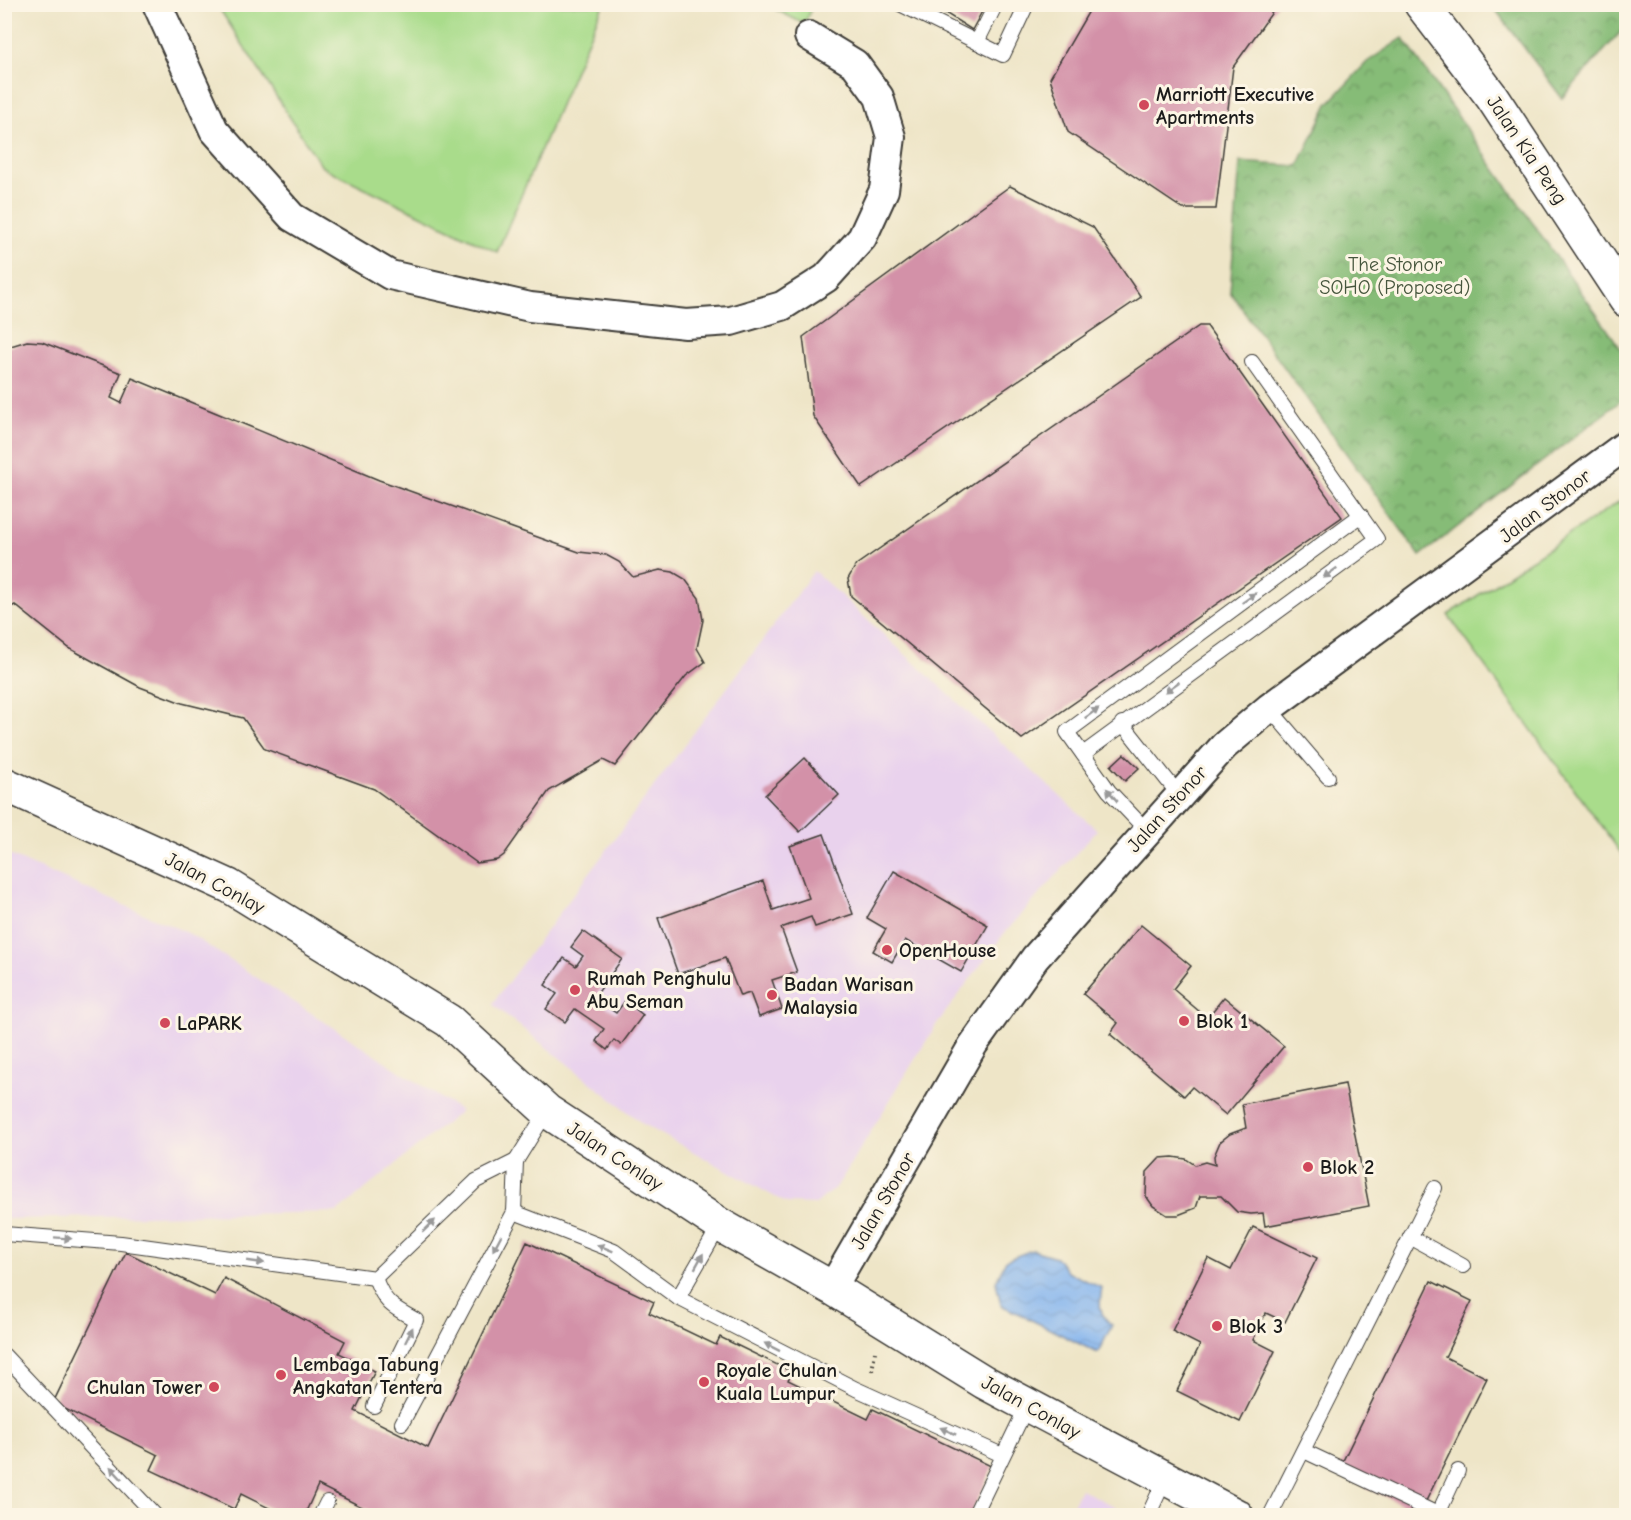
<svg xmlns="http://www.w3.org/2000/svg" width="1631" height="1520" viewBox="0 0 1631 1520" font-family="'Comic Neue',sans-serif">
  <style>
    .built { fill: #e9d2ed }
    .grass { fill: #a9dc8b; stroke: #627c54; stroke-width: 1.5 }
    .forest { fill: url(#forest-crowns); stroke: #516c4a; stroke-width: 1.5 }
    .water { fill: url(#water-waves); stroke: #4f6885; stroke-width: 1.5 }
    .building { fill: #d391a8 }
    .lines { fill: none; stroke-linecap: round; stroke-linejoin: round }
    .lane-casing { stroke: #3c3a36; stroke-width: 16 }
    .street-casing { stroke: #3c3a36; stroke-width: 32 }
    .secondary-casing { stroke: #3c3a36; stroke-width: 36 }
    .path { stroke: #3c3a36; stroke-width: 4; stroke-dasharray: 1.5 4.5; stroke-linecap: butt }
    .lane { stroke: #fff; stroke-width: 14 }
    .street { stroke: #fff; stroke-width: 28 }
    .secondary { stroke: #fff; stroke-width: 33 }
    .oneway { fill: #999 }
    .poi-dot { fill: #d1495b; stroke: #fcf5e5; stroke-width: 2 }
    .labels { text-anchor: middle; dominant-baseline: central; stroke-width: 6; stroke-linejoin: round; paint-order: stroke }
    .poi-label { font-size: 20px; font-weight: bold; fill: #1c1c1c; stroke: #fcf5e5; text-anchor: start }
    .street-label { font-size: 20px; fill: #1c1c1c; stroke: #fcf5e5 }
    .park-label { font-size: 20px; fill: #46563d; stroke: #fcf5e5 }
  </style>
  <defs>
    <pattern id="forest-crowns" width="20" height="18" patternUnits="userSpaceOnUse" patternTransform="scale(1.5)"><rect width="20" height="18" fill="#86bc77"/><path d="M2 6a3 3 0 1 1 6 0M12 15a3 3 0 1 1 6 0" fill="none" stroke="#6d9861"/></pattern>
    <pattern id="water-waves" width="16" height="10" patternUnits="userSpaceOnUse" patternTransform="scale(1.5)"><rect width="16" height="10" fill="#82b3ee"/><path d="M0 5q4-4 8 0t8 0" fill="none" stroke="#7099cc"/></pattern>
  </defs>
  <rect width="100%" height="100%" fill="#fcf5e5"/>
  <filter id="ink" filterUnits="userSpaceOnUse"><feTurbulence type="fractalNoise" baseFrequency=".0167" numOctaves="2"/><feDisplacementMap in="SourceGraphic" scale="12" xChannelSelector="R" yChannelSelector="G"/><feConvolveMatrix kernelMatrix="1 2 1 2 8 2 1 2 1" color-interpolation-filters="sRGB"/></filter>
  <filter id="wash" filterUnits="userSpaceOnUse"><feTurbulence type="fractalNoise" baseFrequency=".008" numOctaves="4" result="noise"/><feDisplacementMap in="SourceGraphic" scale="24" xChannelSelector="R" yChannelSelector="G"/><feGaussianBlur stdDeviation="1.35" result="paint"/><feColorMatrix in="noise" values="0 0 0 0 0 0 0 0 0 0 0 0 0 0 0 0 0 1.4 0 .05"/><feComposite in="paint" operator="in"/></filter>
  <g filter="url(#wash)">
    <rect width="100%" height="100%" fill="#eee5c7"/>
    <g class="built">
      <path d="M814,571L1097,830L1003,935L936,1025L838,1185L816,1204L786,1203L643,1124L492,1004Z"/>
      <path d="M5,853L190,934L461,1111L337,1212L5,1219Z"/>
      <path d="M1081,1489L1130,1515H1068Z"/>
    </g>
    <g class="grass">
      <path d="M217,5H603L497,252L322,167Z"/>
      <path d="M767,5H813L804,24Z"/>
      <path d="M1626,497V860L1448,615Z"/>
    </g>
    <g class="forest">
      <path d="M1492,5H1626V26L1562,98Z"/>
      <path d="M1403,38L1626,356V397L1420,556L1230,292L1240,162L1298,166L1328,104L1367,62Z"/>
    </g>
    <path class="water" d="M1032,1250L1056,1257L1067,1272L1102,1288C1099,1305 1098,1314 1112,1325L1098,1353L1001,1305L996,1282L1006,1260Z"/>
    <g id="blocks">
      <g class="building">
        <path d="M931,4H986L972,30Z"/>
        <path d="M1093,4H1278L1233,67L1216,209H1183L1068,132L1050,78Z"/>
        <path d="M1010,186L1093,227L1141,297L861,487L813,416L803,337Z"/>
        <path d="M1199,326H1207L1342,517L1022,739L851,596L848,579L856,565Z"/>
        <path d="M27,341L42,342L121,373L111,398L121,403L132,378L379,480L579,552L606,555L619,562L633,577L660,570L673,572L685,579L699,598L703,620L697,648L705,662L686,676L615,766L603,760L549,791L504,855L497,860L477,863L374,789L265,749L243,718L182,703L140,687L69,648L15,605L7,609L4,606V348Z"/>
        <path d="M1124,754L1139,768L1125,781L1111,766Z"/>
        <path d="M805,758L839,795L800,832L765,795Z"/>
        <path d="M824,834L853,914L815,927L811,917L781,928L797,972L772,980L782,1009L759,1017L750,993L740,996L725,958L678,974L658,918L763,881L773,910L809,898L790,846Z"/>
        <path d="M894,871L988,925L961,972L905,940L892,962L873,951L886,929L867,918Z"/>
        <path d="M1141,925L1191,966L1173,989L1207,1018L1224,997L1284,1046L1226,1115L1192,1087L1184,1096L1110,1034L1118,1023L1083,994Z"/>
        <path d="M583,931L622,959L594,998L616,1013L625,1001L643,1015L621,1045L614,1040L607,1050L596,1041L604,1029L575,1009L565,1022L546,1009L557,994L545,985L564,958L576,966L583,956L571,947Z"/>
        <path d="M1345,1084L1369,1206L1265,1226L1263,1213L1251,1214L1237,1212L1221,1196H1200L1196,1208L1178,1215H1167L1153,1206L1146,1196L1147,1172L1160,1158L1173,1157L1186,1159L1195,1165L1205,1162L1215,1165L1214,1156L1220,1142L1230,1134L1246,1128L1242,1104Z"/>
        <path d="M1253,1227L1317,1258L1285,1322L1266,1313L1253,1340L1275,1351L1240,1422L1177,1391L1200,1345L1172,1331L1208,1258L1231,1270Z"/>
        <path d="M527,1242L654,1302L649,1313L716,1345L720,1337L792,1372L788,1380L868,1419L873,1409L993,1467L970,1516H380L318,1485L304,1516H285L241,1494L234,1509L151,1470L158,1455L53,1403L126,1252L215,1295L224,1278L345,1341L339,1353L375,1371L355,1411L428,1448Z"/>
        <path d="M1431,1281L1472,1301L1445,1357L1487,1378L1420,1513L1337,1473Z"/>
      </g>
    </g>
  </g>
  <g filter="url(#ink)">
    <use href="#blocks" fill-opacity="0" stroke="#3c3a36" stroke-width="1.5"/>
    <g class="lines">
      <g class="lane-casing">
        <g id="lane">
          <path d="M900,4L1003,55L1027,4"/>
          <path d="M977,42L996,4"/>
          <path d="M1269,708L1328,777"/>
          <path d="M1122,723L1179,795"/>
          <path d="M1083,754L1377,539L1252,362"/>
          <path d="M1147,831L1109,791L1067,732L1361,515"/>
          <path d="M516,1161L547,1111"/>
          <path d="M514,1212L614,1251L678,1298L856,1389L1002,1455"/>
          <path d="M4,1234L121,1243L375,1278L476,1181L516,1161L514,1212L402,1423"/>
          <path d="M1410,1237L1463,1266"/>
          <path d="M678,1298L720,1225"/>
          <path d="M4,1355L156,1516"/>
          <path d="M374,1406L416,1320C392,1307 385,1304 375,1278"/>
          <path d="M1304,1451L1442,1516"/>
          <path d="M1438,1514L1458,1471"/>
          <path d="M320,1516L327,1502"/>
          <path d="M974,1516L1027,1406"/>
          <path d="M1148,1516L1165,1479"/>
          <path d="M1270,1516L1435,1188"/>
        </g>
      </g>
      <g class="street-casing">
        <g id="street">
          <path d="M157,4L214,130L292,217L390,275L530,307L686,324L731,321L782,306L826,278L862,238L884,190L891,137L879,97L855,64L809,36"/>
          <path d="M832,1288L973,1045L1035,958L1224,746L1269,708L1626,445"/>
        </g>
      </g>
      <g class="secondary-casing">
        <g id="secondary">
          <path d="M1421,4L1492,97L1626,300"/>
          <path d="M4,784L229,886L449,1021L547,1111L720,1225L832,1288L984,1382L1237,1516"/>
        </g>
      </g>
      <path class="path" d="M872,1371L875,1352"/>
      <use href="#lane" class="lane"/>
      <use href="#street" class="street"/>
      <use href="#secondary" class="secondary"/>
    </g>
    <defs><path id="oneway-solid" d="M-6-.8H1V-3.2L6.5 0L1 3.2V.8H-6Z" transform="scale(1.5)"/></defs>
    <g class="oneway">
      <use href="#oneway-solid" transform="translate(1330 573) rotate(144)"/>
      <use href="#oneway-solid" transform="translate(1249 598) rotate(-36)"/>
      <use href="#oneway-solid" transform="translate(1172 687) rotate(144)"/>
      <use href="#oneway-solid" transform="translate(1092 713) rotate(-36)"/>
      <use href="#oneway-solid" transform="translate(1112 795) rotate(-130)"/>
      <use href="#oneway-solid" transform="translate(429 1226) rotate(-44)"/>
      <use href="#oneway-solid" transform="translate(63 1238) rotate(4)"/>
      <use href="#oneway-solid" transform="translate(497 1243) rotate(118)"/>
      <use href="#oneway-solid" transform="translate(605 1248) rotate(-158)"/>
      <use href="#oneway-solid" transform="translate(699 1261) rotate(-61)"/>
      <use href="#oneway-solid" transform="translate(256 1262) rotate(8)"/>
      <use href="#oneway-solid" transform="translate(409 1335) rotate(-64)"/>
      <use href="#oneway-solid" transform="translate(772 1347) rotate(-153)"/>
      <use href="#oneway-solid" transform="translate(948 1431) rotate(-156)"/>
      <use href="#oneway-solid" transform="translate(116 1473) rotate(-133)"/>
    </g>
  </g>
  <g class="poi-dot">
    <circle cx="1144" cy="105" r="6"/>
    <circle cx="887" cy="950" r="6"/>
    <circle cx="575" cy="990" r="6"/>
    <circle cx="772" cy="995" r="6"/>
    <circle cx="1184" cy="1021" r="6"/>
    <circle cx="165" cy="1023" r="6"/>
    <circle cx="1308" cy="1167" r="6"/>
    <circle cx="1217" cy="1326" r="6"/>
    <circle cx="281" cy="1375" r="6"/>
    <circle cx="704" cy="1382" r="6"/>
    <circle cx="214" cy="1387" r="6"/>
  </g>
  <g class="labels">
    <g class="poi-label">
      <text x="1156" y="94">Marriott Executive<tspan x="1156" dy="23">Apartments</tspan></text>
      <text x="899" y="950">OpenHouse</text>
      <text x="587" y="978">Rumah Penghulu<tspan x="587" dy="23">Abu Seman</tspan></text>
      <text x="784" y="984">Badan Warisan<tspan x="784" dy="23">Malaysia</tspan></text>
      <text x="1196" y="1021">Blok 1</text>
      <text x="177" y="1023">LaPARK</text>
      <text x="1320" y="1167">Blok 2</text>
      <text x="1229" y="1326">Blok 3</text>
      <text x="293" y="1364">Lembaga Tabung<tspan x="293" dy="23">Angkatan Tentera</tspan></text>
      <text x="716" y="1370">Royale Chulan<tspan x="716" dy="23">Kuala Lumpur</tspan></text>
      <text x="202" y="1387" text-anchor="end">Chulan Tower</text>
    </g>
    <g class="street-label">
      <text transform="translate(1527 150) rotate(56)">Jalan Kia Peng</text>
      <text transform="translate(1545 506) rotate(-37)">Jalan Stonor</text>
      <text transform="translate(1167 809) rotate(-48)">Jalan Stonor</text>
      <text transform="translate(215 883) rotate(28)">Jalan Conlay</text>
      <text transform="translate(615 1156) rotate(33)">Jalan Conlay</text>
      <text transform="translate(883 1201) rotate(-60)">Jalan Stonor</text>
      <text transform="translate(1031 1407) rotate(29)">Jalan Conlay</text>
    </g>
    <g class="park-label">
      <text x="1395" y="264">The Stonor<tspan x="1395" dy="23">SOHO (Proposed)</tspan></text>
    </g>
  </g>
  <rect width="1631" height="1520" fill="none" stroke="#fcf5e5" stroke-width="24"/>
</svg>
